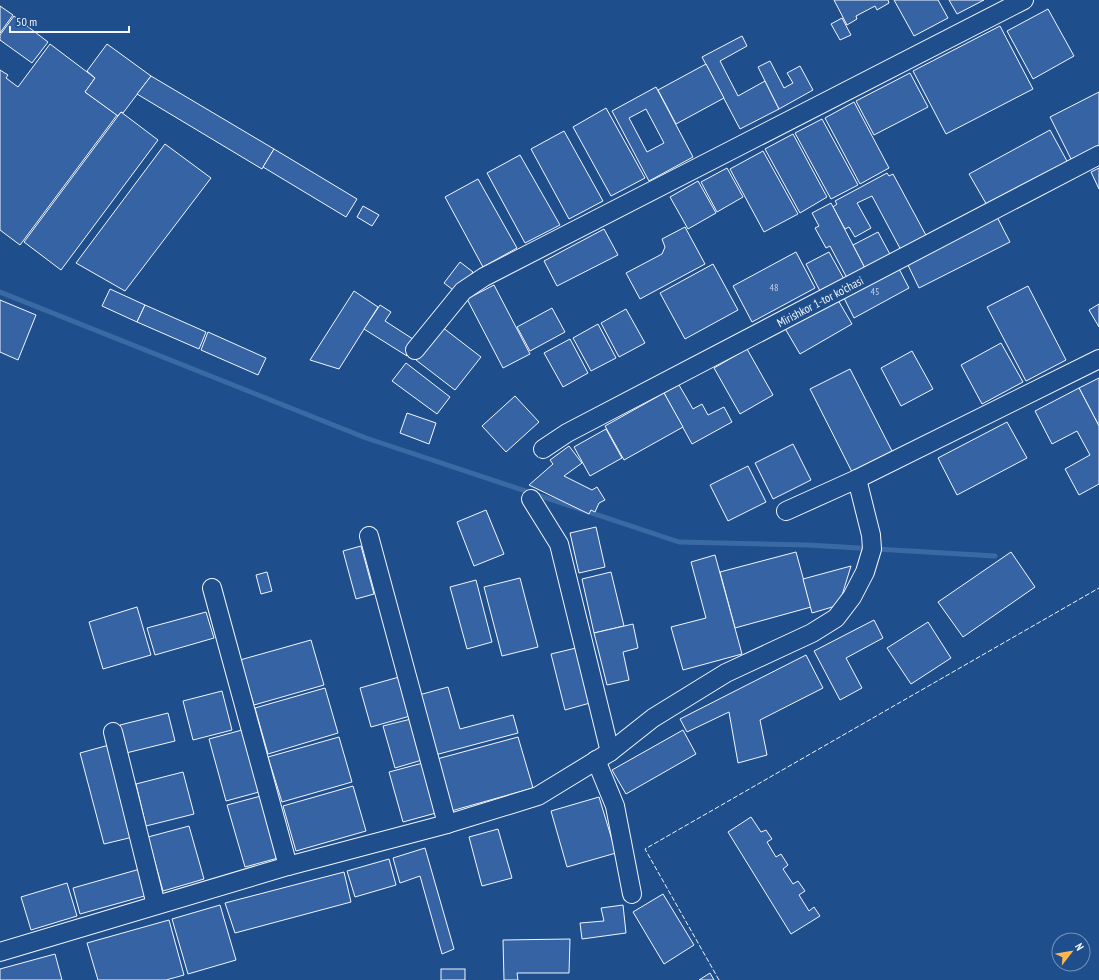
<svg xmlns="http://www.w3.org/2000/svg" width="1099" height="980" viewBox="0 0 1099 980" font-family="'PT Sans Narrow',sans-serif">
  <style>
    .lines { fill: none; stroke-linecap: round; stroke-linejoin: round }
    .stream { stroke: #3b69a3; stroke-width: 5 }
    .building { fill: #3563a3; stroke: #f2f6ff; fill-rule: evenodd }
    .minor-casing { stroke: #f2f6ff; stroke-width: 20 }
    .minor { stroke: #1f4e8c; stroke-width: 18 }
    .fence { stroke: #f2f6ff; stroke-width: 1; stroke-dasharray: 5 2; stroke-linecap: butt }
    .labels { text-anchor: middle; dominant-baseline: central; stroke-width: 3; stroke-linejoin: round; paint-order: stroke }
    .number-label { font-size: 10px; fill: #c3d1e8 }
    .street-label { font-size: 12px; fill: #f2f6ff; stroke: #1f4e8c }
  </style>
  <rect width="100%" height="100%" fill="#1f4e8c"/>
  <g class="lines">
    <path class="stream" d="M0,292L366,438L679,542L808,545L995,556"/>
  </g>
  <g class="building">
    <path d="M834,0H888L889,3L877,10L875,6L856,16L857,19L847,25Z"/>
    <path d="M894,0H938L948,18L914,36Z"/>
    <path d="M949,0H984L957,14Z"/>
    <path d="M0,6L13,15L0,33Z"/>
    <path d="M1048,9L1074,56L1033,79L1007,31Z"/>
    <path d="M14,16L48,42L32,63L0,40V35Z"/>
    <path d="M842,18L851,35L840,40L831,24Z"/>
    <path d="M1000,26L1033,89L946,134L913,71Z"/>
    <path d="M742,36L747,46L720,61L738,96L765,81L779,109L740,129L702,57Z"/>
    <path d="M50,44L95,78L85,92L117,115L20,245L0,230V70L8,75L6,78L18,87Z"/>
    <path d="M107,44L151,76L123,113L121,112L118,116L85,92L95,78L87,71Z"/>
    <path d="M770,61L784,88L793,83L787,73L800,66L813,90L779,109L758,67Z"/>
    <path d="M706,64L724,98L676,124L658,90Z"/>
    <path d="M910,73L928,107L874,135L856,101Z"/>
    <path d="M151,76L274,149L262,169L137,94Z"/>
    <path d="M656,87L693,157L649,181L612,111ZM646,109L664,143L647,152L629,118Z"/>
    <path d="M1099,92V147L1072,161L1050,117Z"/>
    <path d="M854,102L889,168L860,184L825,118Z"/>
    <path d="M606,108L645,178L611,196L573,127Z"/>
    <path d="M121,112L158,140L61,270L24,242Z"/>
    <path d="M822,119L858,185L831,199L795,133Z"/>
    <path d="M1050,130L1068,163L988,207L969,174Z"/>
    <path d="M564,131L603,201L569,219L531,149Z"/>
    <path d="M793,134L827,197L800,213L765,149Z"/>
    <path d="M165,144L211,178L125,291L76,263Z"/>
    <path d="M274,149L357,199L346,217L263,167Z"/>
    <path d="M763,151L798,214L764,232L730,169Z"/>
    <path d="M520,155L560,225L525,243L487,173Z"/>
    <path d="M727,168L743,197L717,212L701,182Z"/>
    <path d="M1099,168V189L1091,172Z"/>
    <path d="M887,173L889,176L893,174L928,239L902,252L872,196L857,203L871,228L855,237L849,227L845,229L833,207L837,204L835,201Z"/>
    <path d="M478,179L517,248L483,267L445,197Z"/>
    <path d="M698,181L716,213L688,229L670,197Z"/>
    <path d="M831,203L865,268L847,278L830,246L826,248L815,228L819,226L812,213Z"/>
    <path d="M363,206L379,215L372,226L357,217Z"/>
    <path d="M996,215L1010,242L919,288L906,261Z"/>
    <path d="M685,227L705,264L640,299L626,273L662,254L665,247L662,239Z"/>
    <path d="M604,229L618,255L557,286L544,261Z"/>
    <path d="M878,232L892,258L865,268L853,245Z"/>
    <path d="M796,252L815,288L752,322L733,286Z"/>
    <path d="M829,252L844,279L820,291L806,264Z"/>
    <path d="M460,262L473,272L457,293L444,283Z"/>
    <path d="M713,264L738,310L685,339L660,293Z"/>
    <path d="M897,265L909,288L854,318L842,294Z"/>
    <path d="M494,285L530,354L503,368L467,299Z"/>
    <path d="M1028,286L1066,360L1026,381L987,307Z"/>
    <path d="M110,289L145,305L137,322L102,306Z"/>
    <path d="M354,291L378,307L339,369L310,360Z"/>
    <path d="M835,295L852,324L800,354L783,325Z"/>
    <path d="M0,300L36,315L18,360L0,352Z"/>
    <path d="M1099,304V327L1089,310Z"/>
    <path d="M145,305L206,332L199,349L137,322Z"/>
    <path d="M380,305L391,312L385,321L416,341L407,356L364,329Z"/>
    <path d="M552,308L565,332L530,351L517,327Z"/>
    <path d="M626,309L645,343L619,357L601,323Z"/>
    <path d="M598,324L616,358L591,371L573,338Z"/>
    <path d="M442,327L481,357L455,390L416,360Z"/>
    <path d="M208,332L266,358L258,375L201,350Z"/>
    <path d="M570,339L588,373L563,387L544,353Z"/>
    <path d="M1001,343L1023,382L982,404L961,365Z"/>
    <path d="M747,349L773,395L740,414L714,368Z"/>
    <path d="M912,351L933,389L901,406L881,368Z"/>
    <path d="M406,363L450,397L437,414L392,381Z"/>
    <path d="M850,369L892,451L852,472L810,389Z"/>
    <path d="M1099,378V426L1079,388Z"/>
    <path d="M679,385L693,409L702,404L708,415L724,407L732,422L692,444L664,393Z"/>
    <path d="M1079,388L1099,426V484L1079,495L1065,469L1090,455L1077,431L1052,444L1035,411Z"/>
    <path d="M664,393L683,427L624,460L605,426Z"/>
    <path d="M515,396L539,422L506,452L482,426Z"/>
    <path d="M407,413L436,423L429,444L400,433Z"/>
    <path d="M1007,422L1027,458L957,495L938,458Z"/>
    <path d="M606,429L622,458L590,476L574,447Z"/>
    <path d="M793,444L811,480L773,499L755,463Z"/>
    <path d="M569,446L582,463L564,476L592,490L597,487L605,500L599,503L595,512L591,510L589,514L529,485L553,464L550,460Z"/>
    <path d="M748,466L766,502L728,521L710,485Z"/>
    <path d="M486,510L504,554L474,566L457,522Z"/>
    <path d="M596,527L605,567L579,573L570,533Z"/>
    <path d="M361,546L374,594L356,599L343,551Z"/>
    <path d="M796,552L811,607L735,628L720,572Z"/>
    <path d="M1011,552L1035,587L963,637L938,602Z"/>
    <path d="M715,555L742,654L683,670L671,627L706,618L691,562Z"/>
    <path d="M851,566L839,605L812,613L803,579Z"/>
    <path d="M267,572L272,591L261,594L256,575Z"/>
    <path d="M611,572L624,626L594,633L582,579Z"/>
    <path d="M520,578L538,647L502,656L484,587Z"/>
    <path d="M476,580L492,642L467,649L450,587Z"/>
    <path d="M137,607L151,655L103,669L89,622Z"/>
    <path d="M206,612L214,638L155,655L147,628Z"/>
    <path d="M874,620L883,638L846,658L862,688L840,700L814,651Z"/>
    <path d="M928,622L951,658L911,684L887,648Z"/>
    <path d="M633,624L638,648L623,652L629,680L607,685L594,633Z"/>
    <path d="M311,640L324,685L254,705L240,660Z"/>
    <path d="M576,648L590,703L565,710L551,654Z"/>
    <path d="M806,655L823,688L760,720L767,755L738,763L729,712L687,732L680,719Z"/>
    <path d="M399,677L410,716L371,727L360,688Z"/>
    <path d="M448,687L460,729L513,715L518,733L435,755L419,695Z"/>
    <path d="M325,688L338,733L268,754L255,708Z"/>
    <path d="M222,691L232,730L193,740L183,701Z"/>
    <path d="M168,713L175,741L126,753L120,725Z"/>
    <path d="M411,719L422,760L395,768L383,726Z"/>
    <path d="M242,730L259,792L226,801L209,739Z"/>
    <path d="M683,730L696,754L626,794L612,770Z"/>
    <path d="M339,737L352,782L282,802L268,757Z"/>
    <path d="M518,737L533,788L451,811L437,759Z"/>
    <path d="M109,745L133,837L104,844L80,753Z"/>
    <path d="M423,763L436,813L403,822L389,772Z"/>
    <path d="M183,772L194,814L146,826L136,784Z"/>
    <path d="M353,786L366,831L296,851L283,806Z"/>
    <path d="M261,796L278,858L245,867L227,805Z"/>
    <path d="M599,797L616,853L567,867L551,811Z"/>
    <path d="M751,817L761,832L766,830L772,839L767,842L776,857L781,854L788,865L783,869L793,884L798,881L805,891L799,895L809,911L814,907L820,916L791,934L728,832Z"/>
    <path d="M189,826L204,879L163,891L148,837Z"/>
    <path d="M498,829L512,878L482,886L469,837Z"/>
    <path d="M425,848L454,949L442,954L420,876L400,883L393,858Z"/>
    <path d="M389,859L396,885L355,897L347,871Z"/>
    <path d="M140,869L148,895L80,914L73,888Z"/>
    <path d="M344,872L351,902L235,933L225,903Z"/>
    <path d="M67,883L77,916L31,930L21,897Z"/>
    <path d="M663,894L694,945L664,964L633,912Z"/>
    <path d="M220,905L236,960L188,974L172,919Z"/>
    <path d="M623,905L626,933L582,939L580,923L604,921L601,908Z"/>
    <path d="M169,920L184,975L166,980H98L87,943Z"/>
    <path d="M570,939L569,973H517L518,980H504L503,940Z"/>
    <path d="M55,954L62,980H0V969Z"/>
    <rect x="441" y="969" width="24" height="11"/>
    <path d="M710,973L714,980H699Z"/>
  </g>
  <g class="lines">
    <g class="minor-casing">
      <g id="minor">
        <path d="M415,350L463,291L484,277L1024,0"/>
        <path id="s1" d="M543,449L567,433L1099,155"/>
        <path d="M531,499L559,544L610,752"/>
        <path d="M786,511L857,479L1099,359"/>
        <path d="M369,536L447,824"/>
        <path d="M212,588L288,866"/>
        <path d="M113,732L156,905"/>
        <path d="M596,760L615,806L632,894"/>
        <path d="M0,952L288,866L447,824L538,796L610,752L653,718L726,673L812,633L836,618L852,597L865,572L872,549L871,535L857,479"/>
      </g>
    </g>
    <use href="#minor" class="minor"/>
    <path class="fence" d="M719,980L645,849L1099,588"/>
  </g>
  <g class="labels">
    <g class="number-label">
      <text x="774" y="287">48</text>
      <text x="875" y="291">45</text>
    </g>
    <g class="street-label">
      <text stroke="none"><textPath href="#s1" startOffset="314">Mirishkor 1-tor ko'chasi</textPath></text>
    </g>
  </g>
  <g transform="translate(1071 952) rotate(59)"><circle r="19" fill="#1f4e8c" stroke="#7391ba"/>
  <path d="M0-3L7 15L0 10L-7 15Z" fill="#ffb74d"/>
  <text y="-6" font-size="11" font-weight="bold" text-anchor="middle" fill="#f2f6ff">N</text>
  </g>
  <path d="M10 26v6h119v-6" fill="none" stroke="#f2f6ff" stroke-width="2"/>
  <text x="16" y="26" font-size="12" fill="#f2f6ff" stroke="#1f4e8c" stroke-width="3" paint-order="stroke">50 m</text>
</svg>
